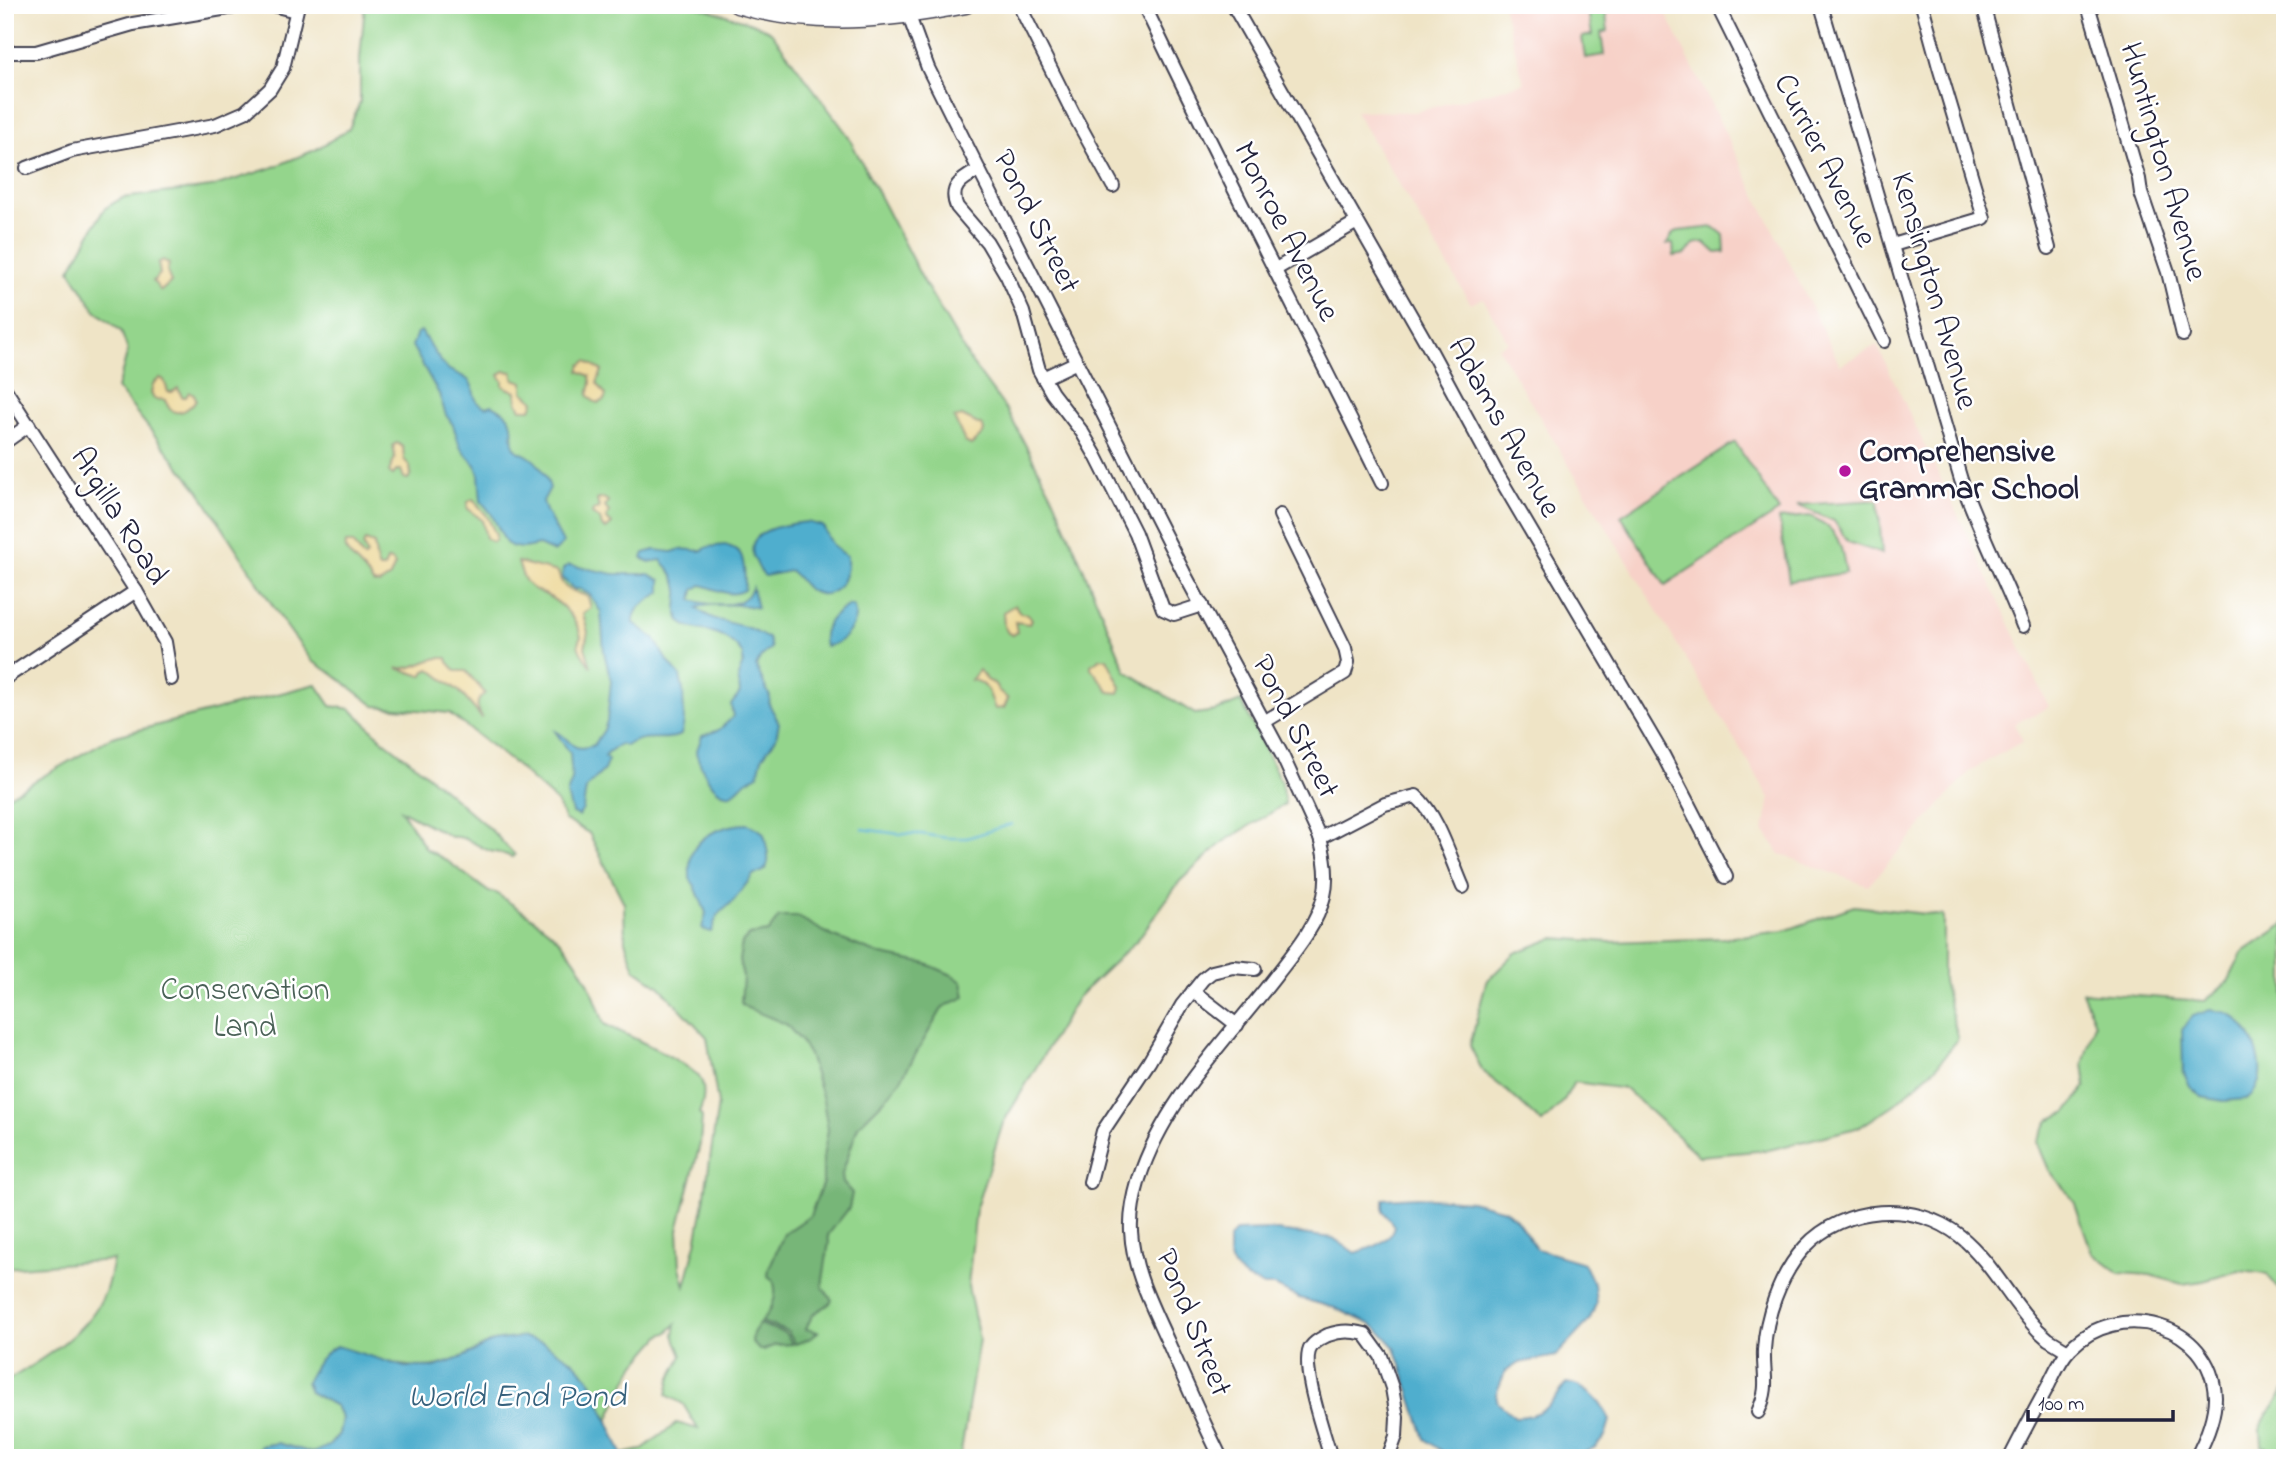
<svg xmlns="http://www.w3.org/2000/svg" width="2290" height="1463" viewBox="0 0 2290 1463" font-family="'Indie Flower',sans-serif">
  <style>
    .built { fill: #f7d1c8 }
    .green { fill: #94d58c; stroke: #5b7c64; stroke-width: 2 }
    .forest { fill: #77b678; stroke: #4c6c5a; stroke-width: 2 }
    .sand { fill: #eeda9e; stroke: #887e6c; stroke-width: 2 }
    .water { fill: #4faece; stroke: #386884; stroke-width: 2 }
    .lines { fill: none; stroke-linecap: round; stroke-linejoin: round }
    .stream { stroke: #4faece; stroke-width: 2.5 }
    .minor-casing { stroke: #413f50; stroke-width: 16 }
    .major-casing { stroke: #413f50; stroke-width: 19 }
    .minor { stroke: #fff; stroke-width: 12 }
    .major { stroke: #fff; stroke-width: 16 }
    .poi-dot { fill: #b5179e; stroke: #fff; stroke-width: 2.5 }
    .labels { text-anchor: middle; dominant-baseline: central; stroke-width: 5; stroke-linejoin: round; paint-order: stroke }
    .street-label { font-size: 32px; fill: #22223b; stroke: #fff }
    .poi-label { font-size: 32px; font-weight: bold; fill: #22223b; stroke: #fff; text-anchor: start }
    .park-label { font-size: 32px; fill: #4a6157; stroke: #fff }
    .water-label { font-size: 33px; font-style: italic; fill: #36617d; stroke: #fff }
  </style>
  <rect width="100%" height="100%" fill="#fff"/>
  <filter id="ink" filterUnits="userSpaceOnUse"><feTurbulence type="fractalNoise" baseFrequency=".0143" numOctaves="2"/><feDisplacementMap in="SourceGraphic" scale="14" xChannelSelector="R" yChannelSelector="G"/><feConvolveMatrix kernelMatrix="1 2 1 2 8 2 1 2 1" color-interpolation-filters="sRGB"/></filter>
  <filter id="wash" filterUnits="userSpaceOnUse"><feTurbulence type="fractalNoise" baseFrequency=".00686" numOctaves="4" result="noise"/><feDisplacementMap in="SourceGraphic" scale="28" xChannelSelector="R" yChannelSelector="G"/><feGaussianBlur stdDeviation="1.57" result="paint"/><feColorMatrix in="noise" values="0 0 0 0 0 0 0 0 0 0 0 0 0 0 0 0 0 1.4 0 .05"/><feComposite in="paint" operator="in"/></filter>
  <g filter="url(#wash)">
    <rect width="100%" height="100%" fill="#efe4c6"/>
    <path class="built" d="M1503,5H1662L1840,365L1877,345L2049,707L2014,724L2023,741L1971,770L1868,886L1780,854L1764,830L1770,798L1498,348L1508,342L1483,298L1471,304L1355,111L1415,112L1524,83Z"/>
    <g class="green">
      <path d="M365,5H694L755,24L771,32L847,134L924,282L971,362L1008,412L1055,501L1126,671L1195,714L1216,711L1241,701L1281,782L1285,804L1223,842L1180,881L1138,939L1078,997L1003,1123L976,1208L968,1286L979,1339L960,1458H624L623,1454L641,1450L677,1423L698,1429L683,1404L667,1395L670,1379L682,1356L674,1335L676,1324L667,1333L661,1335L636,1364L620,1393L608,1421L589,1378L573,1361L493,1341C445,1367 431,1374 377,1359L310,1392L336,1406L342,1418L339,1434L329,1446L313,1453L277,1443L261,1446L253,1458H5V1382C40,1361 89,1332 105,1292C109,1282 110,1271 113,1260L5,1268V798L112,737L316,684L331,706L351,709L384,741L418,767L491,830L515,855L512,857C504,853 498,853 490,851C477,846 465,835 451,837L401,810L426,849L446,860L489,892L496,893C515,907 537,919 554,935C579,958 594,991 604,1024C626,1035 685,1060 699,1077C706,1086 704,1103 699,1113L702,1117L700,1144L678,1230L680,1267L685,1286L696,1243L704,1201L718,1104L707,1037L659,986L635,969L625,941L624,903L589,833L565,820L557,802L512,762L449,713L375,706L333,674L312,661L284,623L199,491L117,388L128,351L121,331L95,310L70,270L104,209L122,198L211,187L271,168L315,150L349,129L360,102V58Z"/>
      <path d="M1579,5H1608L1605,8L1608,31L1601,33L1604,55L1585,58L1582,37L1592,35L1588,10L1580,11Z"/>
      <path d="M1714,227L1724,235L1725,252L1716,253L1704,242L1694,244L1686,254L1674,256L1673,244H1667L1673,233L1678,231Z"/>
      <path d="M1735,442L1779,511L1665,585L1621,516Z"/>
      <path d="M1878,500L1882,554L1848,542L1834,521L1797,505Z"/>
      <path d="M1810,516C1839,529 1841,543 1846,573L1789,581L1779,519Z"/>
      <path d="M1854,906L1943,916V981L1958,1038L1938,1065L1895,1104L1860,1127L1769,1150L1699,1156L1626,1089L1574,1082L1563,1102L1542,1123L1506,1090L1483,1072L1470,1046L1486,982L1515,953L1554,938L1610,942L1723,938L1784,931Z"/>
      <path d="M2285,924V1298L2267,1274L2239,1271L2203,1281L2182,1284L2150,1275L2119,1273L2092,1253L2074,1201L2049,1170L2037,1142L2049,1120L2067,1112L2086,1086L2083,1064L2095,1023L2082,992L2205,1001L2228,982L2242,953Z"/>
      <path d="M2285,1389V1452L2282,1453L2262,1446C2262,1441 2261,1434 2261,1429C2264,1413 2279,1403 2285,1389Z"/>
    </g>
    <g class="forest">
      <path d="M779,917H798L832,936L882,955L927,964L952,975L962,982L965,997L943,1007L902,1078L890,1094L858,1126L842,1174L843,1183L852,1193L849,1208L828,1235L829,1242L822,1286L832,1300C828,1308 820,1308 814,1314C811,1317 808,1324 806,1329L818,1332L811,1338L796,1344L787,1331L761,1322C772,1310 779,1296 773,1280L768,1276L769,1268L784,1234L810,1216L823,1182V1157L828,1130L823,1100L809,1055L800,1040L786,1024L747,1008L741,1003L743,977L739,960L742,943L749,935L768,932Z"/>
      <path d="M759,1324L785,1333L793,1344L775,1345L764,1350H759L752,1342L753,1333Z"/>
    </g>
    <g class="sand">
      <path d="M163,260L169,264L167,272L171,282L161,291L153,281L160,274L158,263Z"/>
      <path d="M587,361L602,371L597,383L606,395L604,400L598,403L593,401L588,395L591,383L590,376L579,371L581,365Z"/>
      <path d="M504,371L512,372L514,379L523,382V392L534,401L531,409H521L517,402L516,392L503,386V381L499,375Z"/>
      <path d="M160,378L164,380L168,392H172L178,388L182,397H186L189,392L194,394L196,399C193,406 180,417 171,410C170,410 165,401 165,400L154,399L151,393L153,384Z"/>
      <path d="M962,416L982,426L984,430L983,434L971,445L965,442L954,418Z"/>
      <path d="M397,443L403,447L404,459L410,467L411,474L408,479L404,478L401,470H397L393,475L389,472L395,457L393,445Z"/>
      <path d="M603,498L608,501L605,507L609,512L606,518L612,524L606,529L602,527L600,519L592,514L593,510L599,508L597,500Z"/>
      <path d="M473,499L487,516L496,535L495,541L492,542L486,538L482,520L467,508L468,502Z"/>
      <path d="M365,541L374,544L377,563L379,568H384L387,560L392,561L395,565L390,577L379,584L373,583C365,567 354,563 345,549L346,543H353L364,558L367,555L363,545Z"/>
      <path d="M518,562L558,572C563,593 573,589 588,597L591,608L583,614L588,632L585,647L591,667C585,658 573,646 581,637C577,619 562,603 546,595C540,592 531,589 527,583C523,578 520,569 518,562Z"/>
      <path d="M1015,605L1020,613L1028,614L1032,619L1029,624L1015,622L1017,632L1013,635L1008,633L1004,626L1003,612Z"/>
      <path d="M438,658H447L448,662L456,671H466L485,693C475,701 476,707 482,718L460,692L430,669L425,671L422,676L397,668C413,670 423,661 438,658Z"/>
      <path d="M1101,658L1107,659L1121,687L1119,693L1110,692L1091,668V665Z"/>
      <path d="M979,670L987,680L995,684L998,690L1008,699L1004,708L995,709C990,696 988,681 971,680Z"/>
    </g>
    <g class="water">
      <path d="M421,331C425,338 442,365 448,369C454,373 462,375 468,380C478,389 468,400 486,407L492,405C527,421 503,438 518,451C521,453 525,454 528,456C540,463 546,475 550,488L543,501L546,511L562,541L563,544L554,552L539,545L524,548L513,547L506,543L491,513L481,501L479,475L476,466L460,447L453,425L446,415L439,394L412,346L417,333Z"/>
      <path d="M807,522L823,526C829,540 834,550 847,556C849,578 836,603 811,591C802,586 799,576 790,571L765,576C760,572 759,568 756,562C739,530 785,524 807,522Z"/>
      <path d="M725,545C731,547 738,549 741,555C744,561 746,583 744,590C729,599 716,588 701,585L694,590L692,600C710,606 744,610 752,588L757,608C744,604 709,602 697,608C712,622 731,622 748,628C756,630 760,636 768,638L771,648L761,657L756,666L770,697L769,704L779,723L776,738L762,758L758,775C755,778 751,778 748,780C741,784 738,792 730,794C713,797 700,765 696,753L702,736L719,730L733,717L731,705L740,693L738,676L743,663V655C736,643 722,634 708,631C700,629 689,629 682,623C673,613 679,603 678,591C677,580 669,568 661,560L649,562L642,558L644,553L655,550L672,552L681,549L701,551L708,547Z"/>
      <path d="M569,565L614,574H649L661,580V592C649,601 633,606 634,623L655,639L664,656L680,676L683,690L684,722L681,735C664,743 645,732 626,746L620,744L607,753L605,757L608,760L604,770L586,788L583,809L579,816L572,813L567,794L572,780L570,753L555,731C573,739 569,754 594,745L604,730L607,721L611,681L604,652L601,612L590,595L580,589H574L562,578L563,569Z"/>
      <path d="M850,605L854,607C860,625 841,646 825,646C819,628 835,612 850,605Z"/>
      <path d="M748,824C753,826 759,828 763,833C766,837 765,839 766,844C769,857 772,872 754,874L734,900L717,916L711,932L704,930L702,928L706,913L695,886L690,879C690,871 689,864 691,856C698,834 727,824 748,824Z"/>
      <path d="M2210,1010C2215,1011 2223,1011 2227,1013C2250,1022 2268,1065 2257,1086C2255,1092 2251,1096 2246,1099L2223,1101L2202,1097L2190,1087L2183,1071L2182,1030L2193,1016Z"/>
      <path d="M1417,1197L1471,1201L1505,1210L1516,1219L1537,1249L1584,1263L1594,1284L1596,1304L1589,1321L1556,1356L1519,1363L1505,1372L1496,1394L1498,1403L1515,1417C1543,1417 1551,1404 1567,1383C1586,1385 1603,1404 1610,1420L1605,1437L1594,1448L1571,1458H1506L1446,1454L1425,1439L1395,1347L1380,1331L1370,1324L1335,1308L1299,1298L1275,1286H1264L1246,1278L1233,1267L1229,1255V1239L1235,1231L1269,1230L1333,1238L1355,1253C1371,1248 1389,1244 1394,1226L1383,1211V1199Z"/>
      <path d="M522,1337L542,1342L573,1361L589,1378L624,1458H253L261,1446L277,1443L313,1453L329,1446L339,1434L342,1418L336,1406L310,1392L306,1382C314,1368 321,1353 337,1346L405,1367H435L463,1357L493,1341Z"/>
    </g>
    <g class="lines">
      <path class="stream" d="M862,829L899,834H921L947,838H967L1012,824"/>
    </g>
  </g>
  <g filter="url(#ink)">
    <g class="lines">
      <g class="minor-casing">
        <g id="minor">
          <path d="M273,5L296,11"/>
          <path d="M1019,5L1073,113L1113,186"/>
          <path d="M1144,5C1220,166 1303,323 1382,483"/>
          <path d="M1233,5L1426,342L1498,475L1663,755L1726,877"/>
          <path d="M1717,5L1884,341"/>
          <path d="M1821,5L1961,480C1979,530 2003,576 2023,626"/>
          <path d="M1983,5L2049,248"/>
          <path d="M2088,5L2139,179L2141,193L2168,272L2183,335"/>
          <path d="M909,16L928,68L979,170L1184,573L1282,755L1320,838C1325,856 1329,876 1324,896C1317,925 1296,950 1278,973C1228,1039 1165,1098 1139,1179C1134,1196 1130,1214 1131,1231C1133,1271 1152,1306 1168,1342C1185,1381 1202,1420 1221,1458"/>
          <path d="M852,20V5"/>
          <path d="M5,52H36L133,24L246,5"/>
          <path d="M27,168L72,151L215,125L245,112L270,89L283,68L298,5"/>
          <path d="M979,170C963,179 948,186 957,207L987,242L1007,276L1023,312L1039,370L1052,393L1082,432L1096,456L1135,533L1163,609L1174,614L1202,605"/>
          <path d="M1893,245L1984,218L1939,67L1922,5"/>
          <path d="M1276,269L1357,222"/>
          <path d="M1043,378L1077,362"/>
          <path d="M5,389L136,591L165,642L171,679"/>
          <path d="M5,442L29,425"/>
          <path d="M5,678L136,591"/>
          <path d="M1264,722L1345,673L1348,662L1345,648L1280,515"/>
          <path d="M1320,838L1385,804L1416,796C1438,815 1451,860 1463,887"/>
          <path d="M1193,991L1237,1025"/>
          <path d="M1090,1182L1103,1131L1149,1062L1182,1005L1203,979L1212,972L1233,967L1255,969"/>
          <path d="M1758,1412C1770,1386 1763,1376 1764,1350C1765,1332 1769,1314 1775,1298C1782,1279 1791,1262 1805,1247C1844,1205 1914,1200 1960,1236C1992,1262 2010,1301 2038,1330L2048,1339L2068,1351"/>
          <path d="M1331,1458C1325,1436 1299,1364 1311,1347C1315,1341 1322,1338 1328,1335C1342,1330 1352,1331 1365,1334L1381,1356L1392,1388L1397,1417L1396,1436L1388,1458"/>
          <path d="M2010,1458C2022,1434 2035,1410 2048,1386C2054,1374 2060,1359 2070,1349C2117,1299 2212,1322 2215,1397C2215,1418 2206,1439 2196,1458"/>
        </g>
      </g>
      <g class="major-casing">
        <path id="major" d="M737,5C814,28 889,20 966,5"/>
      </g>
      <use href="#minor" class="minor"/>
      <use href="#major" class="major"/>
    </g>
  </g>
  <circle class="poi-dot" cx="1845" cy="471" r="7"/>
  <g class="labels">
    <g class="street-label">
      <text transform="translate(1824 161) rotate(63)">Currier Avenue</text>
      <text transform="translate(2162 162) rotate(74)">Huntington Avenue</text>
      <text transform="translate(1035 222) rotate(63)">Pond Street</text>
      <text transform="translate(1285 232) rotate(63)">Monroe Avenue</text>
      <text transform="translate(1933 291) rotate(74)">Kensington Avenue</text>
      <text transform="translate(1503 428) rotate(61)">Adams Avenue</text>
      <text transform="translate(118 517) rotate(58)">Argilla Road</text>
      <text transform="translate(1294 727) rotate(63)">Pond Street</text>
      <text transform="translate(1192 1323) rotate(68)">Pond Street</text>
    </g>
    <g class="poi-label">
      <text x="1859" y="453">Comprehensive<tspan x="1859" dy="37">Grammar School</tspan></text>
    </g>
    <g class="park-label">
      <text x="245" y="991">Conservation<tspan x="245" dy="37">Land</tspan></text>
    </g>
    <g class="water-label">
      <text x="517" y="1398">World End Pond</text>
    </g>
  </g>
  <rect width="2290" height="1463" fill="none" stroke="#fff" stroke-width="28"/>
  <path d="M2028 1410v10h145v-10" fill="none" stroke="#22223b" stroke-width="3.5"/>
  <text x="2038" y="1410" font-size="21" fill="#22223b" stroke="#ffffff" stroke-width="5" paint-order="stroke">100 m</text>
</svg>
